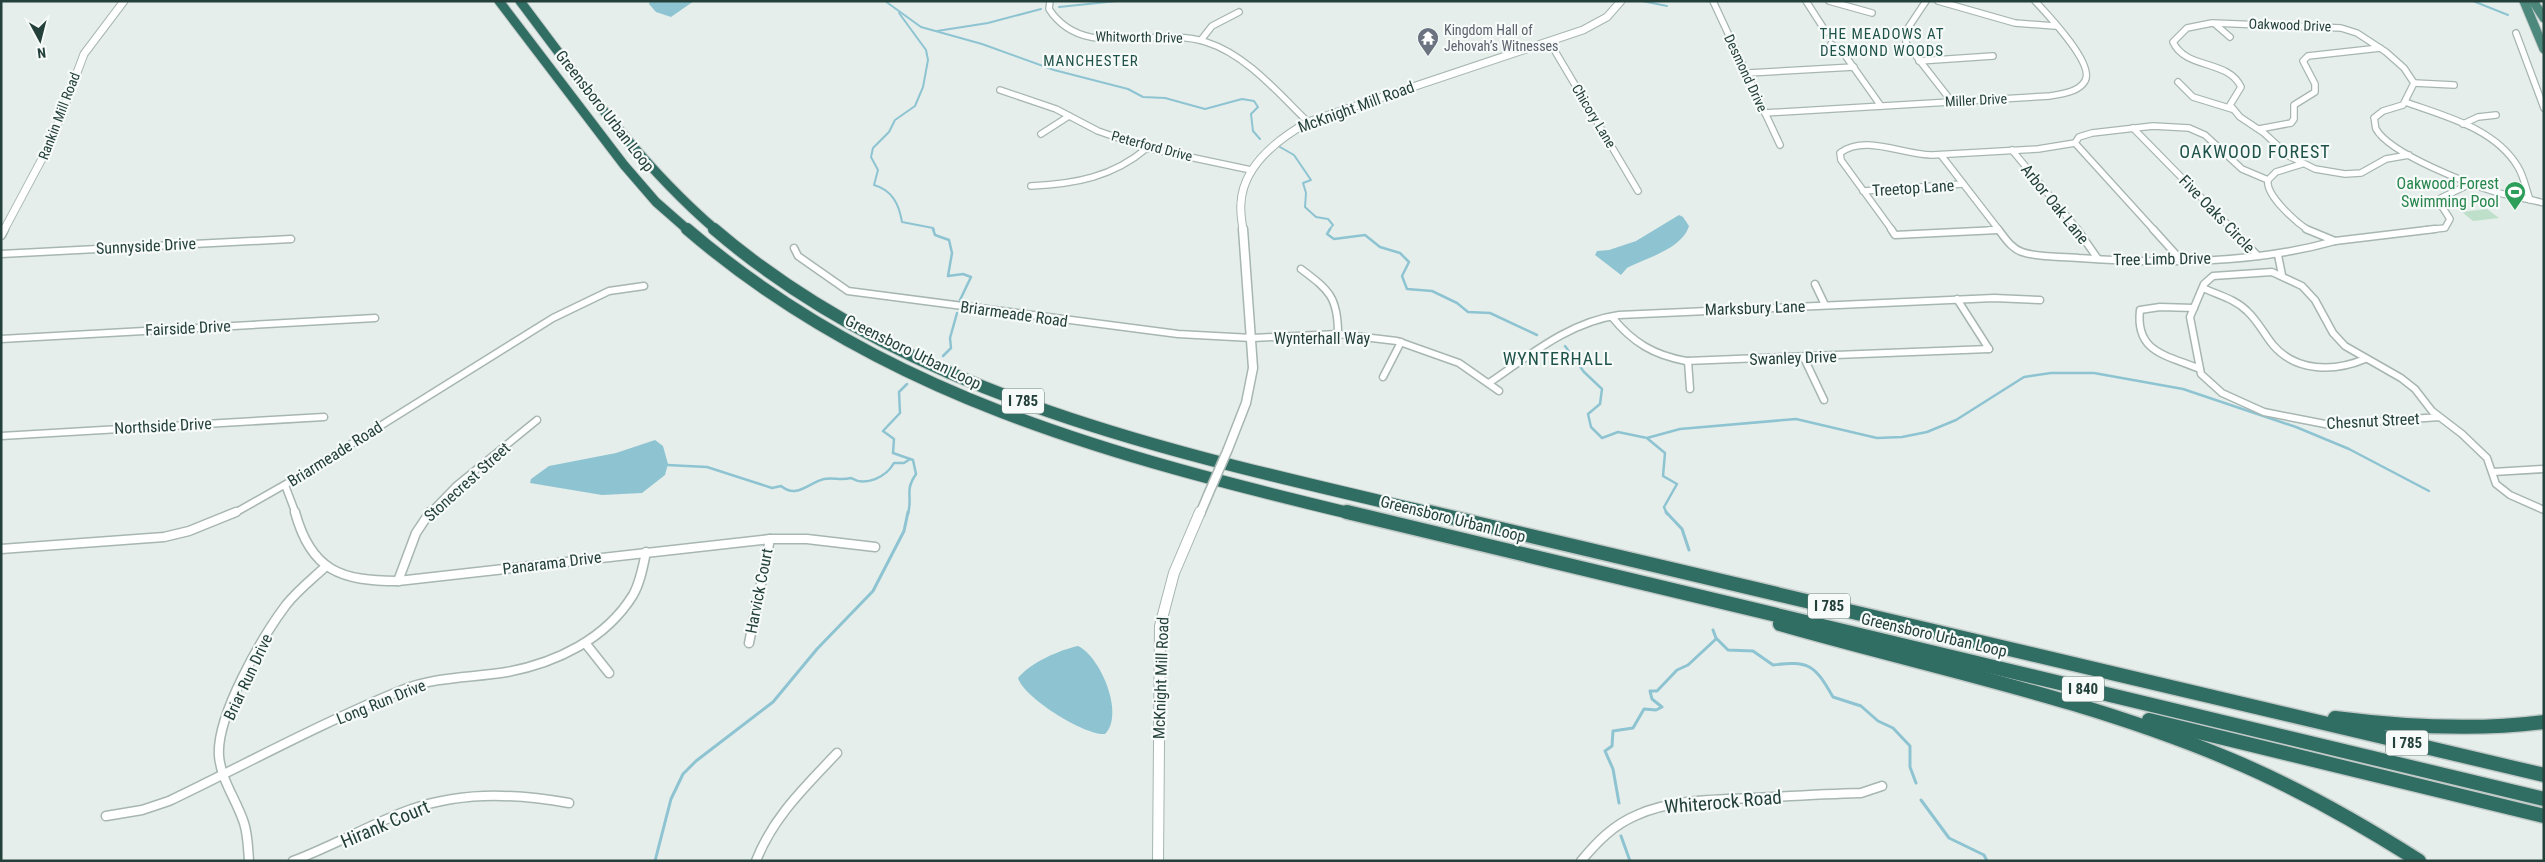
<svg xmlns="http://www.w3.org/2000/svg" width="2545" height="862" viewBox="0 0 2545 862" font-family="'Roboto Condensed',sans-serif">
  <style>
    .green { fill: #bedfc9 }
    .water { fill: #8ec4d2 }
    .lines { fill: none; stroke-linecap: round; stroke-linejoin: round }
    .stream-far2 { stroke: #8ec4d2; stroke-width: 2 }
    .stream-far1 { stroke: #8ec4d2; stroke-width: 2.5 }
    .stream { stroke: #8ec4d2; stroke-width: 3 }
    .minor-far2-casing { stroke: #a7b6b2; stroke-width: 8 }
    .minor-far1-casing { stroke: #a7b6b2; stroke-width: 9 }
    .minor-casing { stroke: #a7b6b2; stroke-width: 11 }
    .tertiary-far2-casing { stroke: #a7b6b2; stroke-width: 9 }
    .tertiary-far1-casing { stroke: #a7b6b2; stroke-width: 11 }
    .tertiary-casing { stroke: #a7b6b2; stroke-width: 12 }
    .trunk-casing { stroke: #c2cac8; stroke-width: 11 }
    .motorway-far2-casing { stroke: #c2cac8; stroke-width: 11 }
    .motorway-far1-casing { stroke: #c2cac8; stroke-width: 14 }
    .motorway-casing { stroke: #c2cac8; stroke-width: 17 }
    .minor-far2 { stroke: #fff; stroke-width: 5.5 }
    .minor-far1 { stroke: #fff; stroke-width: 6 }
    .minor { stroke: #fff; stroke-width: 8 }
    .tertiary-far2 { stroke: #fff; stroke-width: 7 }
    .tertiary-far1 { stroke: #fff; stroke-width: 8 }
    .tertiary { stroke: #fff; stroke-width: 10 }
    .trunk { stroke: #4d887d; stroke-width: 9 }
    .motorway-far2 { stroke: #306d63; stroke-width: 9 }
    .motorway-far1 { stroke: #306d63; stroke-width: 12 }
    .motorway { stroke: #306d63; stroke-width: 14 }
    .tertiary-bridge-casing { stroke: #a7b6b2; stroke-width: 11; stroke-linecap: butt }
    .tertiary-bridge { stroke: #fff; stroke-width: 8 }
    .labels { text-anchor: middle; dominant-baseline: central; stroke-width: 4.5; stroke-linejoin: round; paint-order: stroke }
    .far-street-label { font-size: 14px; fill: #24403a; stroke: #f6faf8 }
    .far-worship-label { font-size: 14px; fill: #5b616d; stroke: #f6faf8; text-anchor: start }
    .far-neighbourhood-label { font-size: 15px; letter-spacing: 1px; fill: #1f5349; stroke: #f6faf8 }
    .shield { fill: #f6faf8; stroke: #637873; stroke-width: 1 }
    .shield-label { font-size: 15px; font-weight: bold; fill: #24403a }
    .street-label { font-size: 16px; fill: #24403a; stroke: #f6faf8 }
    .leisure-label { font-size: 16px; fill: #27864d; stroke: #f6faf8; text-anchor: end }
    .neighbourhood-label { font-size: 18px; letter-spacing: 1px; fill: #1f5349; stroke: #f6faf8 }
    .near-street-label { font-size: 19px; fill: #24403a; stroke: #f6faf8 }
  </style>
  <rect width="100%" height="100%" fill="#e5eeea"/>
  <path class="green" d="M2487,209L2499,218L2473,221L2462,212Z"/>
  <g class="water">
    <path d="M650,1H694L671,17L656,12L649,4Z"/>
    <path d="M1679,215L1683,217L1689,226C1682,249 1646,258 1627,268L1621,275L1595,255L1597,251L1609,250L1636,241Z"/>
    <path d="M655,440L663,446L668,464L665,475L642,493L602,495L530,483L531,479L549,466L616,453Z"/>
    <path d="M1078,646C1100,656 1125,714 1105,734C1085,736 1024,698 1018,678C1030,663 1059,650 1078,646Z"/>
  </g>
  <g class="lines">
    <g class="stream-far2">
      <path d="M885,1L921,27L982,44L1054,70L1128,89L1143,97L1165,98L1205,109L1242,99L1254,101L1258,107L1251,114L1253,131L1260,139"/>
      <path d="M1642,1L1667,6"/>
      <path d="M2473,1L2508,15"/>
      <path d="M1059,7L1117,1"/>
      <path d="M899,13L926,50L928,60L923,87L915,106L895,120L889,132L873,148L871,157L878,170L874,185C892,190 899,204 902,222L933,228L934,230"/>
      <path d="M937,31L988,23L1041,9"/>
      <path d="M1280,147L1294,155L1311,180L1303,183L1306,193L1305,207L1316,217L1328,219L1333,225L1329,230"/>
    </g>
    <g class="stream-far1">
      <path d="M933,229L935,235L949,240L952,253L948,276L963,274L971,277L960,300"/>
      <path d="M1330,229L1327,234L1334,239L1365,235L1380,247L1400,253L1409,262L1402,276L1407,289L1432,291L1457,303L1468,312L1490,313L1537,335"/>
      <path d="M1565,346L1584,372L1602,389L1600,404L1588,414L1591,427L1602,438L1618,432L1647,438L1680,429L1796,419L1877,438L1902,437L1927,432L1956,420L2024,377L2051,373H2094L2183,389L2296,427L2349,449L2429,491"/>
      <path d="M943,356L951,348L950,338L957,313"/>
      <path d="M907,384L899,392L900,413L883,431L894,439L893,453L913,460L916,474C904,492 913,495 908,514"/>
      <path d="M1648,439L1665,453L1663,476L1677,484L1664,507L1667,514"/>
      <path d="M667,465L707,467L772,488L781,486C797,499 808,483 824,479C834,477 840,481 851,478C866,487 886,477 894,463H904L910,459"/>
    </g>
    <g class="stream">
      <path d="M1666,512L1682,529L1689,550"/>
      <path d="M1713,630L1716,638L1728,650L1753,651L1773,665C1810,660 1815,666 1833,697L1861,706L1878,721L1893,728L1910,746V767L1916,783"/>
      <path d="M1921,800L1949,838L1984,855L1987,861"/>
      <path d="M1619,803L1613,769L1605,751L1612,746L1613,731L1633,728L1644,709L1656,710L1662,707L1652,699L1650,691H1657L1677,670L1688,665L1716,639"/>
      <path d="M1621,836L1630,861"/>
      <path d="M655,861L671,799L683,774L696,761L773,702L817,649L873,591L904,531L908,512"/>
    </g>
    <g class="minor-far2-casing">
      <g id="minor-far2">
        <path d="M1050,1L1049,9C1084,63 1156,25 1206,42C1247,55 1278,93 1308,122"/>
        <path d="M1713,1L1780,145"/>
        <path d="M1806,1L1826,32"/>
        <path d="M1829,1L1872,13"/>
        <path d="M1926,1L1906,31V43L1952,102"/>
        <path d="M1938,1L2015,23L2055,26"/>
        <path d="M2215,24L2230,37"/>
        <path d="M2516,33L2544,108"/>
        <path d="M1201,40L1212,26L1239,12"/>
        <path d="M1549,41L1638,191"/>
        <path d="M1831,44L1842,51L1881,106"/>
        <path d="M1919,61L1993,56"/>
        <path d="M1748,73L1854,67"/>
        <path d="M2178,82L2193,97L2232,109"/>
        <path d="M2414,83L2454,85"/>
        <path d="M1000,90L1056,109L1098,131L1147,148L1251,170"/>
        <path d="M2405,102C2444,116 2495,128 2518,167C2524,177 2526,189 2530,200"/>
        <path d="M1765,113L2050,96C2061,94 2079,92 2085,81C2095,64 2047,14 2035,1"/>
        <path d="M2463,124L2478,117L2496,115"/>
        <path d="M2133,128L2233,230"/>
        <path d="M2259,129L2291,123L2294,119V105L2315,92V84L2303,61L2308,56L2380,48"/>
        <path d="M1041,134L1069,116"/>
        <path d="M2075,143L2079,137L2092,133L2153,126L2189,128L2205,135L2242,169L2268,180"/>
        <path d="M2075,143L2154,230"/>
        <path d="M2012,150L2078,230"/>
        <path d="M1941,155L1999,230"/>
        <path d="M2409,155L2386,159L2361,173L2345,174L2315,169L2289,156L2264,133L2240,117L2230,105L2241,87C2228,59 2186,70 2173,42L2187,28L2212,23L2341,28L2357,33L2386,52L2404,68L2414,83L2403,105L2383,111L2374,118C2375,121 2375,126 2376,129C2390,154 2471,185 2499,193C2514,197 2529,199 2544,203"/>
        <path d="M2268,180C2265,195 2296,222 2308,230"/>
        <path d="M2268,180L2276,172L2302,164"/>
        <path d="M1031,186C1075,184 1113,177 1147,148"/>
        <path d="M1863,191L1963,184"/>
        <path d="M1892,230L1841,160L1840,153C1865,134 1903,155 1932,155L2038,149L2075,143"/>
        <path d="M1989,230H1998"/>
        <path d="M2425,230L2445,228L2450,219L2441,205V198L2472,183"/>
      </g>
    </g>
    <g class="minor-far1-casing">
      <g id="minor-far1">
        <path d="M1891,229L1895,235L1998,230"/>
        <path d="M1998,229C2005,238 2011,248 2022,252C2039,258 2061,256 2079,258C2164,264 2253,264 2335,241"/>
        <path d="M2077,229L2098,259"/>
        <path d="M2153,229L2181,260"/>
        <path d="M2232,229L2258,256"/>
        <path d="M2306,229L2335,241L2435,229"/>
        <path d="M794,248L798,256L848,291L1178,334L1252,338L1338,334L1397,341L1459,363L1499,391"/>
        <path d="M1,254L291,239"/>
        <path d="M2278,255L2282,275"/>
        <path d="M1301,269C1329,290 1338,297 1338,334"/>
        <path d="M1815,284L1825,305"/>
        <path d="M2203,288C2218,295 2235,299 2247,311C2258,321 2264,334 2273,345C2296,372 2334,372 2365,359"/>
        <path d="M1957,299L1989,349"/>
        <path d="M2194,308L2160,307L2140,310C2135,353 2167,355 2200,369"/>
        <path d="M1612,317C1633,343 1654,355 1686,361L1989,349"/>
        <path d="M1,339L375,318"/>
        <path d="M1804,358L1824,400"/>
        <path d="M1688,361L1690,389"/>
        <path d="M1383,377L1401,342"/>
        <path d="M1489,383C1530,355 1569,322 1619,315L1994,298L2040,300"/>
        <path d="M2439,417L2330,425L2264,412L2222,393L2201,374L2190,317L2204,284L2213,276L2272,272L2302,286L2315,300L2333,333L2345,346L2401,378L2415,389L2432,411L2462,434L2487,458L2496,484L2510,495L2544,510"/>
        <path d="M1,436L324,417"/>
        <path d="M2493,472L2544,469"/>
        <path d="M285,485L296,514"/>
        <path d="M233,514L300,476L553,318L609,291L644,286"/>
        <path d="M429,514L456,486L537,420"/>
      </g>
    </g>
    <g class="minor-casing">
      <g id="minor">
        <path d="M295,512C311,571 341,581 398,581L770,539H807L875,547"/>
        <path d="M1,549L164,537L189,531L236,512"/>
        <path d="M398,581L416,533L430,512"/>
        <path d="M749,643L770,539"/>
        <path d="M586,644L609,673"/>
        <path d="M106,816L142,810L169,801C246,764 323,722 402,690C437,676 471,678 507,672C556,663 606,639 633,595C640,583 643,567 646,552"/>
        <path d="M249,861C248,849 248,835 244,823C237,801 221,780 219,756C216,716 262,637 286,605C297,591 311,580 324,568"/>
        <path d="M293,861C330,847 364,828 401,813C456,791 511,793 569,803"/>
        <path d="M756,861C773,817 805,787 837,753"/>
        <path d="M1581,861C1597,842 1613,825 1637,815C1673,799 1715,800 1754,798C1789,796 1825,794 1861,793L1882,786"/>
      </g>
    </g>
    <g class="tertiary-far2-casing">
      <g id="tertiary-far2">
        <path d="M4,230L51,142L84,54L124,1"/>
        <path d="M1243,230C1242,222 1240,212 1241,203C1243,165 1278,139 1308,122L1583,30L1607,17L1621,1"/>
      </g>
    </g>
    <g class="tertiary-far1-casing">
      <g id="tertiary-far1">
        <path d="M1,235L4,229"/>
        <path d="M1228,449L1246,403L1253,368L1243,229"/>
        <path d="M1200,514L1208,495"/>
      </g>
    </g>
    <g class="tertiary-casing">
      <path id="tertiary" d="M1158,861L1160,626L1174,573L1200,512"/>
    </g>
    <g class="trunk-casing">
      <g id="trunk">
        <path d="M2524,1L2544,49"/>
        <path d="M2533,1L2544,18"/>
      </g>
    </g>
    <g class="motorway-far2-casing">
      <g id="motorway-far2">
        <path d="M499,1L624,165L656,202L688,230"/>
        <path d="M520,1C581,82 639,164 716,230"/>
      </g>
    </g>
    <g class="motorway-far1-casing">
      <g id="motorway-far1">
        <path d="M687,229C880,395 1111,456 1353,514"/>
        <path d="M714,229C914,401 1186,455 1435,514"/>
      </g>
    </g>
    <g class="motorway-casing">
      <g id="motorway">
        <path d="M1347,512L2544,799"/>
        <path d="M1429,512L2544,775"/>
        <path d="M1780,624C1930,667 2085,698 2229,759C2296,787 2358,822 2419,861"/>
        <path d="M2335,718C2405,727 2474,731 2544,722"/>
        <path d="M2149,720L2544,816"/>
      </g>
    </g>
    <use href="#minor-far2" class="minor-far2"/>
    <use href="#minor-far1" class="minor-far1"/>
    <use href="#minor" class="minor"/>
    <use href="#tertiary-far2" class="tertiary-far2"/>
    <use href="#tertiary-far1" class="tertiary-far1"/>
    <use href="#tertiary" class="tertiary"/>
    <use href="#trunk" class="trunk"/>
    <use href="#motorway-far2" class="motorway-far2"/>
    <use href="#motorway-far1" class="motorway-far1"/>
    <use href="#motorway" class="motorway"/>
    <g class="tertiary-bridge-casing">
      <path id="tertiary-bridge" d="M1208,495L1228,449"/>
    </g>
    <use href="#tertiary-bridge" class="tertiary-bridge"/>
  </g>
  <defs>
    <g id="temple-pin" transform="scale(1.125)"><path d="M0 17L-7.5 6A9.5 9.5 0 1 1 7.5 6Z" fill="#6b7280" stroke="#f6faf8"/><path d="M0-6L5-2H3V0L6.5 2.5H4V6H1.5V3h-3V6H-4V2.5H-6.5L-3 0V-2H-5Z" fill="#fff"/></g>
    <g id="stadium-pin" transform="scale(1.125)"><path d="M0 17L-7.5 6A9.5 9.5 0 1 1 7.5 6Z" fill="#2e9e5b" stroke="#f6faf8"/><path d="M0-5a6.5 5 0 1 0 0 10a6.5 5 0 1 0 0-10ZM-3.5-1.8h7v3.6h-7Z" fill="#fff"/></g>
  </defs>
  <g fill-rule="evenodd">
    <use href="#temple-pin" x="1428" y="38"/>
    <use href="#stadium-pin" x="2515" y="192"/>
  </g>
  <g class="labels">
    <g class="far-street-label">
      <text transform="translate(2290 25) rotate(2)">Oakwood Drive</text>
      <text transform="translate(1139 37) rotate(1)">Whitworth Drive</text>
      <text transform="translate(1746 73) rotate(65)">Desmond Drive</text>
      <text transform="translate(1976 100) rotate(-3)">Miller Drive</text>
      <text transform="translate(59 116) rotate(-69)">Rankin Mill Road</text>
      <text transform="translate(1594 116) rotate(59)">Chicory Lane</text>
      <text transform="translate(1152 146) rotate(15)">Peterford Drive</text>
    </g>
    <g class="far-worship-label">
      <text x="1444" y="30">Kingdom Hall of<tspan x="1444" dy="16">Jehovah’s Witnesses</tspan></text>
    </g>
    <g class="far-neighbourhood-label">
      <text x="1882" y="34">THE MEADOWS AT<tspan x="1882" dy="17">DESMOND WOODS</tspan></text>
      <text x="1091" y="61">MANCHESTER</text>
    </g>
    <g class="shield">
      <rect x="1002" y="388.5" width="42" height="25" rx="4"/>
      <rect x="1808" y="593.5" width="42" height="25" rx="4"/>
      <rect x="2062" y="676.5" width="42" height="25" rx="4"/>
      <rect x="2386" y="730.5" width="42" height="25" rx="4"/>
    </g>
    <g class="shield-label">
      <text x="1023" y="401">I 785</text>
      <text x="1829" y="606">I 785</text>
      <text x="2083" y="689">I 840</text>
      <text x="2407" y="743">I 785</text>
    </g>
    <g class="street-label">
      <text transform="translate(1356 107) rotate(-20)">McKnight Mill Road</text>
      <text transform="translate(605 111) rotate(52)">Greensboro Urban Loop</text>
      <text transform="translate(1913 188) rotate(-4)">Treetop Lane</text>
      <text transform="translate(2055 204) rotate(51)">Arbor Oak Lane</text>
      <text transform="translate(2217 214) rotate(46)">Five Oaks Circle</text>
      <text transform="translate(146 246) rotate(-3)">Sunnyside Drive</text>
      <text transform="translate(2162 259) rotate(-1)">Tree Limb Drive</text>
      <text transform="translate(1755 308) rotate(-2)">Marksbury Lane</text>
      <text transform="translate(1014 314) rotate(8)">Briarmeade Road</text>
      <text transform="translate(188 328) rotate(-3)">Fairside Drive</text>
      <text x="1322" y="338">Wynterhall Way</text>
      <text transform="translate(913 352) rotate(26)">Greensboro Urban Loop</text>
      <text transform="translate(1793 358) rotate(-2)">Swanley Drive</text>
      <text transform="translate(2373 421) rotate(-3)">Chesnut Street</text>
      <text transform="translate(163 426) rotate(-3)">Northside Drive</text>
      <text transform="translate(335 454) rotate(-32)">Briarmeade Road</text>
      <text transform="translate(467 482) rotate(-42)">Stonecrest Street</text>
      <text transform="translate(1453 519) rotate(14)">Greensboro Urban Loop</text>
      <text transform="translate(552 563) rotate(-7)">Panarama Drive</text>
      <text transform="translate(759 591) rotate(-79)">Harvick Court</text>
      <text transform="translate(1934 635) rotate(13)">Greensboro Urban Loop</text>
      <text transform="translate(248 677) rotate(-65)">Briar Run Drive</text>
      <text transform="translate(1161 678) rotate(-88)">McKnight Mill Road</text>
      <text transform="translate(381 702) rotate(-22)">Long Run Drive</text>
    </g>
    <g class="leisure-label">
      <text x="2499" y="183">Oakwood Forest<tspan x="2499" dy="18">Swimming Pool</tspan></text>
    </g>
    <g class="neighbourhood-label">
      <text x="2255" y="151">OAKWOOD FOREST</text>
      <text x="1558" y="358">WYNTERHALL</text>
    </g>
    <g class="near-street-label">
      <text transform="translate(1723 802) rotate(-5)">Whiterock Road</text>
      <text transform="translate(385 824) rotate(-23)">Hirank Court</text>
    </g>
  </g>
  <rect width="2545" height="862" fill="none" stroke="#24403a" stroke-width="5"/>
  <g transform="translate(40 40) rotate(173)" stroke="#f6faf8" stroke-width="4" paint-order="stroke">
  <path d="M0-4L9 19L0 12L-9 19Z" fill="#24403a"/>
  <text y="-8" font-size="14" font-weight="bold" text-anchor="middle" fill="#24403a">N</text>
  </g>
</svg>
